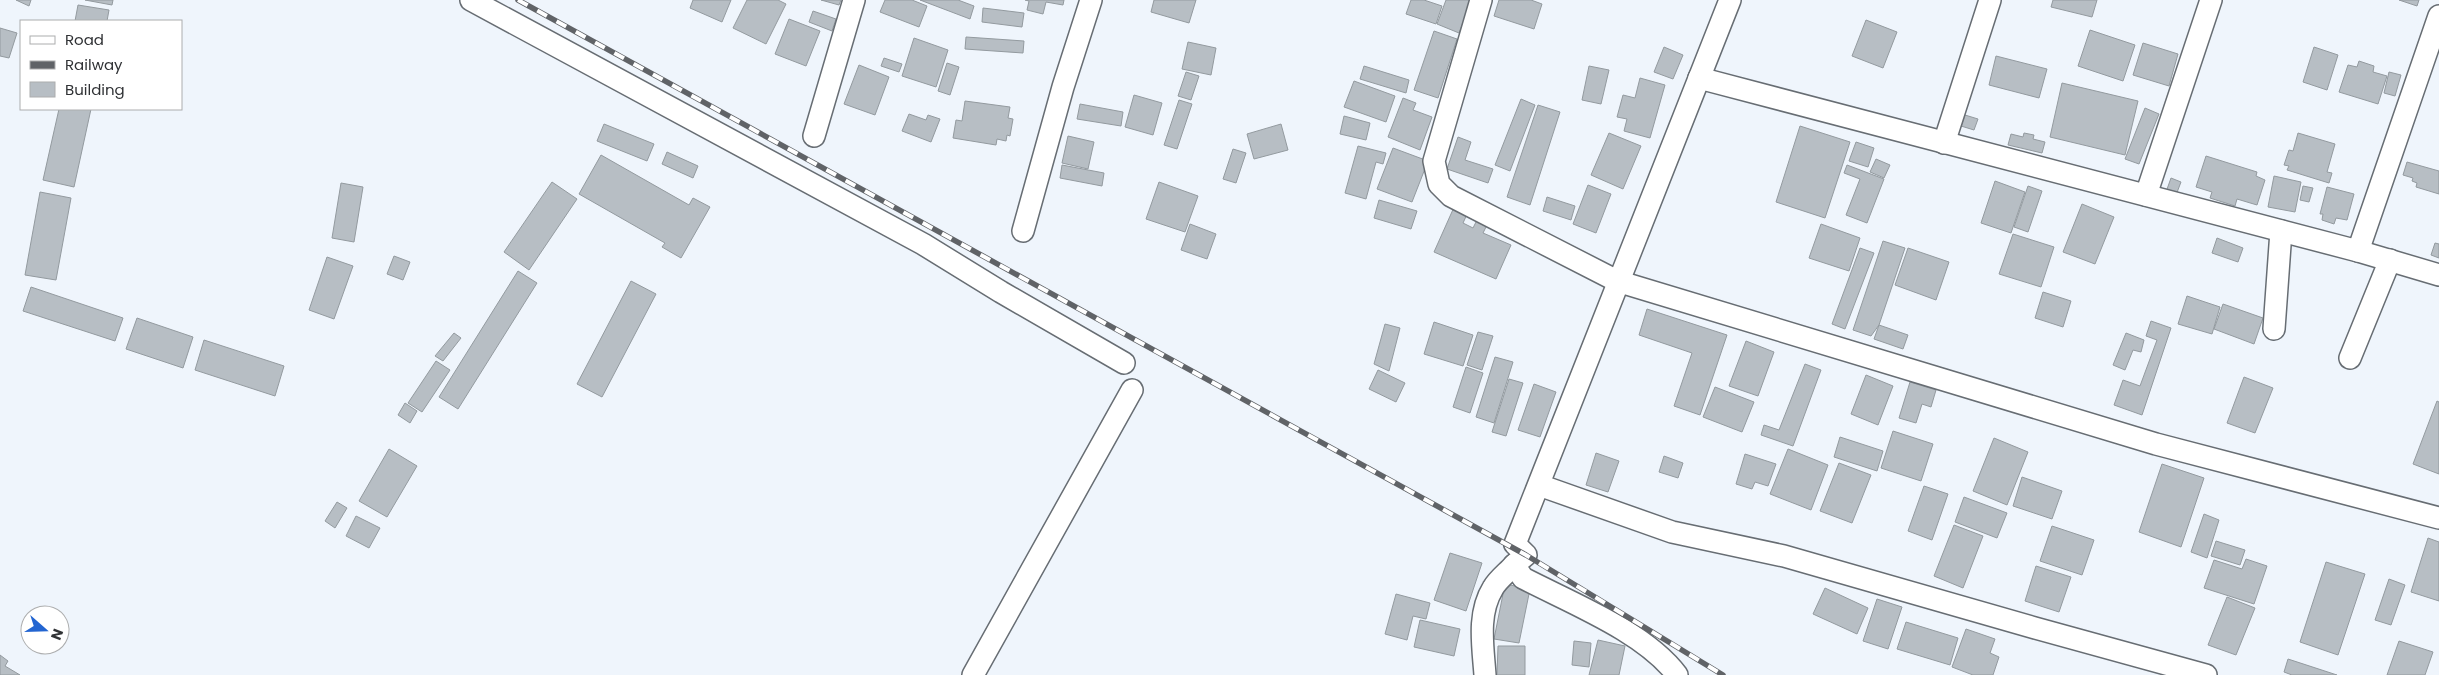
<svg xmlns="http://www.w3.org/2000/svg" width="2439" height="675" viewBox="0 0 2439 675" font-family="Poppins,sans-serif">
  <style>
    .building { fill: #b7bec4; stroke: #939a9f }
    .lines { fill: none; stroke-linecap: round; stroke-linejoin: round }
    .minor-casing { stroke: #676d73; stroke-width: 24 }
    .minor { stroke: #fff; stroke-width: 21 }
    .rail-casing { stroke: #606367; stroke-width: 5.5 }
    .rail { stroke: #fff; stroke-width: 4; stroke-dasharray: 11; stroke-linecap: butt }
  </style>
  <rect width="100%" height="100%" fill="#eff5fc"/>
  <g class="building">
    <path d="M16,0H31L29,6Z"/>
    <path d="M85,0H113L112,5Z"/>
    <path d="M693,0H731L722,22L690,8Z"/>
    <path d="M747,0H778L786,4L766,44L733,28Z"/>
    <path d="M821,0H841L839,5Z"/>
    <path d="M885,0H912L927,6L919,27L880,12Z"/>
    <path d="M920,0H958L974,6L970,19Z"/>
    <path d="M1025,0H1064L1063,5L1046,2L1043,14L1027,10L1029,1Z"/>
    <path d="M1154,0H1196L1189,23L1151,12Z"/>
    <path d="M1411,0H1424L1442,6L1436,24L1406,14Z"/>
    <path d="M1446,0H1472L1459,33L1437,24Z"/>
    <path d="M1499,0H1531L1542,4L1534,29L1494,16Z"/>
    <path d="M2053,0H2097L2092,17L2051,7Z"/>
    <path d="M2399,0H2419L2417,6Z"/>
    <path d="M78,5L109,10L107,21H75Z"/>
    <path d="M983,8L1024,13L1022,27L982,22Z"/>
    <path d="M813,11L836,19L832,31L809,22Z"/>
    <path d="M789,19L820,31L806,66L775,54Z"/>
    <path d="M1866,20L1897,32L1883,68L1852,56Z"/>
    <path d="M0,28L17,33L9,58L0,56Z"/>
    <path d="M2090,30L2135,45L2123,81L2078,66Z"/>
    <path d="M1434,31L1457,39L1438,98L1414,90Z"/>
    <path d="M966,37L1024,41L1023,53L965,49Z"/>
    <path d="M914,38L948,50L936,87L902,76Z"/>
    <path d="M1188,42L1216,48L1211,75L1182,69Z"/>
    <path d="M2143,43L2178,54L2169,86L2133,75Z"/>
    <path d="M1664,47L1683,55L1673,79L1654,72Z"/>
    <path d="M2314,47L2338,55L2327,90L2303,82Z"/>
    <path d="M1996,56L2047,69L2039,98L1989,85Z"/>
    <path d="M884,58L902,64L899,72L881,66Z"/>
    <path d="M2359,61L2374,66L2373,72L2387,76L2378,104L2339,92L2348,65L2357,67Z"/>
    <path d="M947,63L959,67L950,95L938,91Z"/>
    <path d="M859,65L889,77L875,115L844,104Z"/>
    <path d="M1364,66L1409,80L1406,93L1360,79Z"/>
    <path d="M1589,66L1609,70L1601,104L1582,100Z"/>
    <path d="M1186,72L1199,76L1191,100L1178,96Z"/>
    <path d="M2389,72L2401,75L2395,96L2384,93Z"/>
    <path d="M1640,78L1665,85L1650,138L1624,131L1627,119L1617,117L1623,95L1635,98Z"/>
    <path d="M1354,81L1395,96L1386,122L1344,107Z"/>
    <path d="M2062,83L2138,101L2125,155L2050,137Z"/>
    <path d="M1134,95L1162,103L1153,135L1125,127Z"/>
    <path d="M1403,98L1416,103L1413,110L1432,117L1420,150L1388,137Z"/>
    <path d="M1521,99L1535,105L1510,171L1495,165Z"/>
    <path d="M1179,100L1192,104L1177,149L1164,145Z"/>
    <path d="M965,101L1010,107L1008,118L1013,119L1010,136L1007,135L1006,141L997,139L996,145L953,138L956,120L962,121Z"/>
    <path d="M1080,104L1123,112L1121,126L1077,119Z"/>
    <path d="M1538,105L1560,112L1530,205L1507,197Z"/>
    <path d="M2145,108L2159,114L2139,164L2125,159Z"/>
    <path d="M59,109H91L74,187L43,180Z"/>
    <path d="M909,114L926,120L928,115L940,119L931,142L902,131Z"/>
    <path d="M1965,115L1978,119L1974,130L1961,126Z"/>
    <path d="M1344,116L1370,123L1366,140L1340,134Z"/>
    <path d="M604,124L654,144L647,161L597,141Z"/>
    <path d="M1281,124L1288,150L1254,159L1247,134Z"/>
    <path d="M1800,126L1850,142L1825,218L1776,202Z"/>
    <path d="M1609,133L1641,146L1623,189L1591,175Z"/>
    <path d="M2024,133L2034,135L2033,139L2045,142L2042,153L2008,145L2011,134L2023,137Z"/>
    <path d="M2298,133L2335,144L2327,172L2332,173L2329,183L2287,170L2289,166L2284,165L2289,150L2293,151Z"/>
    <path d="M1068,136L1094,142L1088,169L1062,163Z"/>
    <path d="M1458,137L1471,142L1465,160L1493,169L1488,183L1447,169Z"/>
    <path d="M1856,142L1874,148L1868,167L1849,161Z"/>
    <path d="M1358,146L1386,153L1383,164L1376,162L1366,199L1345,193Z"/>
    <path d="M1393,148L1428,161L1412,202L1377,189Z"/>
    <path d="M1233,149L1246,153L1236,183L1223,179Z"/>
    <path d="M667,152L698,166L693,178L662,164Z"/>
    <path d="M601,155L689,205L693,198L710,207L681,258L662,247L665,243L579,194Z"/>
    <path d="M2206,156L2257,172L2256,176L2265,180L2257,205L2237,199L2235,206L2210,198L2212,192L2196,187Z"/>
    <path d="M1876,159L1890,165L1884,178L1870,172Z"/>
    <path d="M2407,162L2439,171V194L2416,187L2417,183L2412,181L2413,178L2403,175Z"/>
    <path d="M1062,165L1104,173L1102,186L1060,178Z"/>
    <path d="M1847,165L1884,179L1867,223L1846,215L1860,179L1844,173Z"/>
    <path d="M2274,176L2301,182L2295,212L2268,207Z"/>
    <path d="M2171,178L2181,182L2176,195L2166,192Z"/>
    <path d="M1995,181L2025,192L2011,233L1981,223Z"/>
    <path d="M552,182L577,199L529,270L504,252Z"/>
    <path d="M1159,182L1198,196L1185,232L1146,219Z"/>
    <path d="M341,183L363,187L354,242L332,238Z"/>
    <path d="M1588,185L1611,194L1596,233L1573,224Z"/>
    <path d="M2028,186L2042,191L2028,232L2014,227Z"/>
    <path d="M2303,186L2313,188L2309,202L2300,200Z"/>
    <path d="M2327,187L2354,194L2347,220L2336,218L2334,224L2322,220L2323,214H2320Z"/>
    <path d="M40,192L71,198L56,280L25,275Z"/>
    <path d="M1547,197L1575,206L1571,220L1543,211Z"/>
    <path d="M1379,200L1417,211L1411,229L1374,218Z"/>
    <path d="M2082,204L2114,217L2095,264L2063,252Z"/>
    <path d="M1455,205L1469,210L1463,223L1473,228L1477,220L1487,225L1483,233L1511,245L1496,279L1434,252Z"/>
    <path d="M1190,224L1216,234L1207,259L1181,250Z"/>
    <path d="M1821,224L1860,238L1849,271L1809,258Z"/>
    <path d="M2013,234L2054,247L2041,287L1999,274Z"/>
    <path d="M2217,238L2243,248L2238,262L2212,253Z"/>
    <path d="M1883,241L1905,248L1879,325L1871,336L1853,330Z"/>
    <path d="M2435,243L2439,244V258L2431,255Z"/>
    <path d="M1860,248L1874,253L1845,329L1832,324Z"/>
    <path d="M1908,248L1949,262L1936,300L1895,285Z"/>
    <path d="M394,256L410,262L403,280L387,274Z"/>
    <path d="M327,257L353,266L334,319L309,310Z"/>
    <path d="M518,271L537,283L458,409L439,397Z"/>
    <path d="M631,281L656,294L602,397L577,384Z"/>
    <path d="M31,287L123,318L115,341L23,311Z"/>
    <path d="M2043,292L2071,301L2063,327L2035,318Z"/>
    <path d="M2187,296L2220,307L2212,334L2178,324Z"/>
    <path d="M2223,304L2263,318L2254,344L2214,329Z"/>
    <path d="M1647,309L1727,335L1700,415L1674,406L1692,353L1639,335Z"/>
    <path d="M137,318L193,337L183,368L126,349Z"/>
    <path d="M2151,321L2171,328L2142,415L2114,405L2123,380L2140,386L2157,340L2146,336Z"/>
    <path d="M1434,322L1473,335L1463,366L1424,354Z"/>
    <path d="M1385,324L1400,328L1389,371L1374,364Z"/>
    <path d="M1879,325L1908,335L1903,349L1874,339Z"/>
    <path d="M1478,332L1493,336L1482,370L1467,365Z"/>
    <path d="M454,333L461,338L443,361L435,356Z"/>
    <path d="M2126,333L2144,340L2141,352L2133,350L2125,370L2113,365Z"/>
    <path d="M204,340L284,366L275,396L195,370Z"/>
    <path d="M1746,341L1774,352L1758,396L1729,386Z"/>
    <path d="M1495,357L1513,362L1494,423L1476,417Z"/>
    <path d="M436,361L450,370L422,412L408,403Z"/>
    <path d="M1805,364L1821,370L1793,446L1761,435L1764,425L1779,430Z"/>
    <path d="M1466,367L1483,373L1470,413L1453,407Z"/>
    <path d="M1378,370L1405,383L1396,402L1369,389Z"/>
    <path d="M1866,375L1893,386L1878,425L1851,414Z"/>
    <path d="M2244,377L2273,388L2255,433L2227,423Z"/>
    <path d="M1509,379L1523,383L1506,436L1492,432Z"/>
    <path d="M1910,382L1936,390L1931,407L1922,404L1916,423L1899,418Z"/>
    <path d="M1534,384L1556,392L1540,437L1518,430Z"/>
    <path d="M1715,387L1754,402L1742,432L1703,417Z"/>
    <path d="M2437,401L2439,402V474L2413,464Z"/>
    <path d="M405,403L417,411L410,423L398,415Z"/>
    <path d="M1893,431L1933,444L1921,481L1881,468Z"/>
    <path d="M1840,437L1883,451L1877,471L1834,457Z"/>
    <path d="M1994,438L2028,452L2007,505L1973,491Z"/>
    <path d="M389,449L417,466L387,517L359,501Z"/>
    <path d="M1788,449L1828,465L1811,510L1770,494Z"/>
    <path d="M1596,453L1619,461L1608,492L1586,485Z"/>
    <path d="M1745,454L1776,464L1768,486L1755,482L1752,489L1736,484Z"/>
    <path d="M1664,456L1683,463L1678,478L1659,472Z"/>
    <path d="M1839,463L1871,475L1852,523L1820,511Z"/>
    <path d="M2162,464L2204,478L2181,547L2139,532Z"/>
    <path d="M2022,477L2062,491L2052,519L2013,506Z"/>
    <path d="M1924,486L1948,494L1932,540L1908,531Z"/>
    <path d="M1964,497L2007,513L1997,538L1955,522Z"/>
    <path d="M337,502L347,508L335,528L325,521Z"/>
    <path d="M2204,514L2219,520L2207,558L2191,552Z"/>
    <path d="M356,516L380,528L369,548L346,536Z"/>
    <path d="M1954,525L1983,536L1963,588L1934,576Z"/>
    <path d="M2052,526L2094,540L2082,575L2040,561Z"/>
    <path d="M2428,538L2439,542V601L2411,592Z"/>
    <path d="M2216,541L2245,550L2240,565L2211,556Z"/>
    <path d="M1450,553L1482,563L1466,611L1434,600Z"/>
    <path d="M2246,559L2267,566L2254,604L2204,588L2214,560L2242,569Z"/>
    <path d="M2326,562L2365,574L2338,655L2300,642Z"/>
    <path d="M2036,566L2071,577L2059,612L2025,601Z"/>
    <path d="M2389,579L2405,585L2391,625L2375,620Z"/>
    <path d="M1505,584L1530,589L1519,643L1494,639Z"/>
    <path d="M1825,588L1868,608L1857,634L1813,614Z"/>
    <path d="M1396,594L1430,603L1426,619L1413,616L1407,640L1385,634Z"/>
    <path d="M2227,597L2255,608L2236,655L2208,645Z"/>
    <path d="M1877,599L1902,607L1888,649L1863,641Z"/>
    <path d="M1420,620L1460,629L1454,656L1414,647Z"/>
    <path d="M1906,622L1958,638L1950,665L1897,649Z"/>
    <path d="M1966,629L1995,639L1990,653L1999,657L1993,675H1973L1952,667Z"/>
    <path d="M1598,640L1625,646L1619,675H1589Z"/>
    <path d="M1574,641L1591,643L1589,667L1572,665Z"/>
    <path d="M2399,641L2433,652L2425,675H2387Z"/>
    <path d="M1498,646H1525V675H1497Z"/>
    <path d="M0,655L8,661L5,666L20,675H0Z"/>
    <path d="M2288,659L2337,675H2292L2284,672Z"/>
  </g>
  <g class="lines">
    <g class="minor-casing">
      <g id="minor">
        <path d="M471,0L923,244L1001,292L1124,363"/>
        <path d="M1481,0L1434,161L1439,184L1451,196L1617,281L2156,444L2439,518"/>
        <path d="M1699,78L2358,251L2439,275"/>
        <path d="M814,136L854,0"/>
        <path d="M1944,143L1990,0"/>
        <path d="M2146,195L2211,0"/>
        <path d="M1023,231L1063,87L1091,0"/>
        <path d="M2358,251L2439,16"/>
        <path d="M2274,329L2281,231"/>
        <path d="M2350,358L2390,260"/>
        <path d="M1539,485L1672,532L1784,556L2035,628L2206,675"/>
        <path d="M973,675L1132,390"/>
        <path d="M1485,675C1483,646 1477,614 1493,588C1498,579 1508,572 1514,565"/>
        <path d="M1677,675C1645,632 1571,603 1523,578L1514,565L1526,555L1515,544L1730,0"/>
      </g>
    </g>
    <use href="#minor" class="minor"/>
    <g class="rail-casing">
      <path id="rail" d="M518,0L1526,555L1723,675"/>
    </g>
    <use href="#rail" class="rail"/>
  </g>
  <rect x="20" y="20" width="162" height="90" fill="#ffffff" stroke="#acadae"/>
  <rect x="30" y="36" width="25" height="8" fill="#ffffff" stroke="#acadae"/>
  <text x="65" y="45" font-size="15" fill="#303235">Road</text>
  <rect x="30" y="61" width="25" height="8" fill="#606367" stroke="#acadae"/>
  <text x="65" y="70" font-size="15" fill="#303235">Railway</text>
  <rect x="30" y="82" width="25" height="15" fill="#b7bec4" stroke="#acadae"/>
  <text x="65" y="95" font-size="15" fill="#303235">Building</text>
  <g transform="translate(45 630) rotate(110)"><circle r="24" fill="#ffffff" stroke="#acadae"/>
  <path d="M0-4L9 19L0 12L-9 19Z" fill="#2365d1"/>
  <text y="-8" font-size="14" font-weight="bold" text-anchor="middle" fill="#303235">N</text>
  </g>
</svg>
